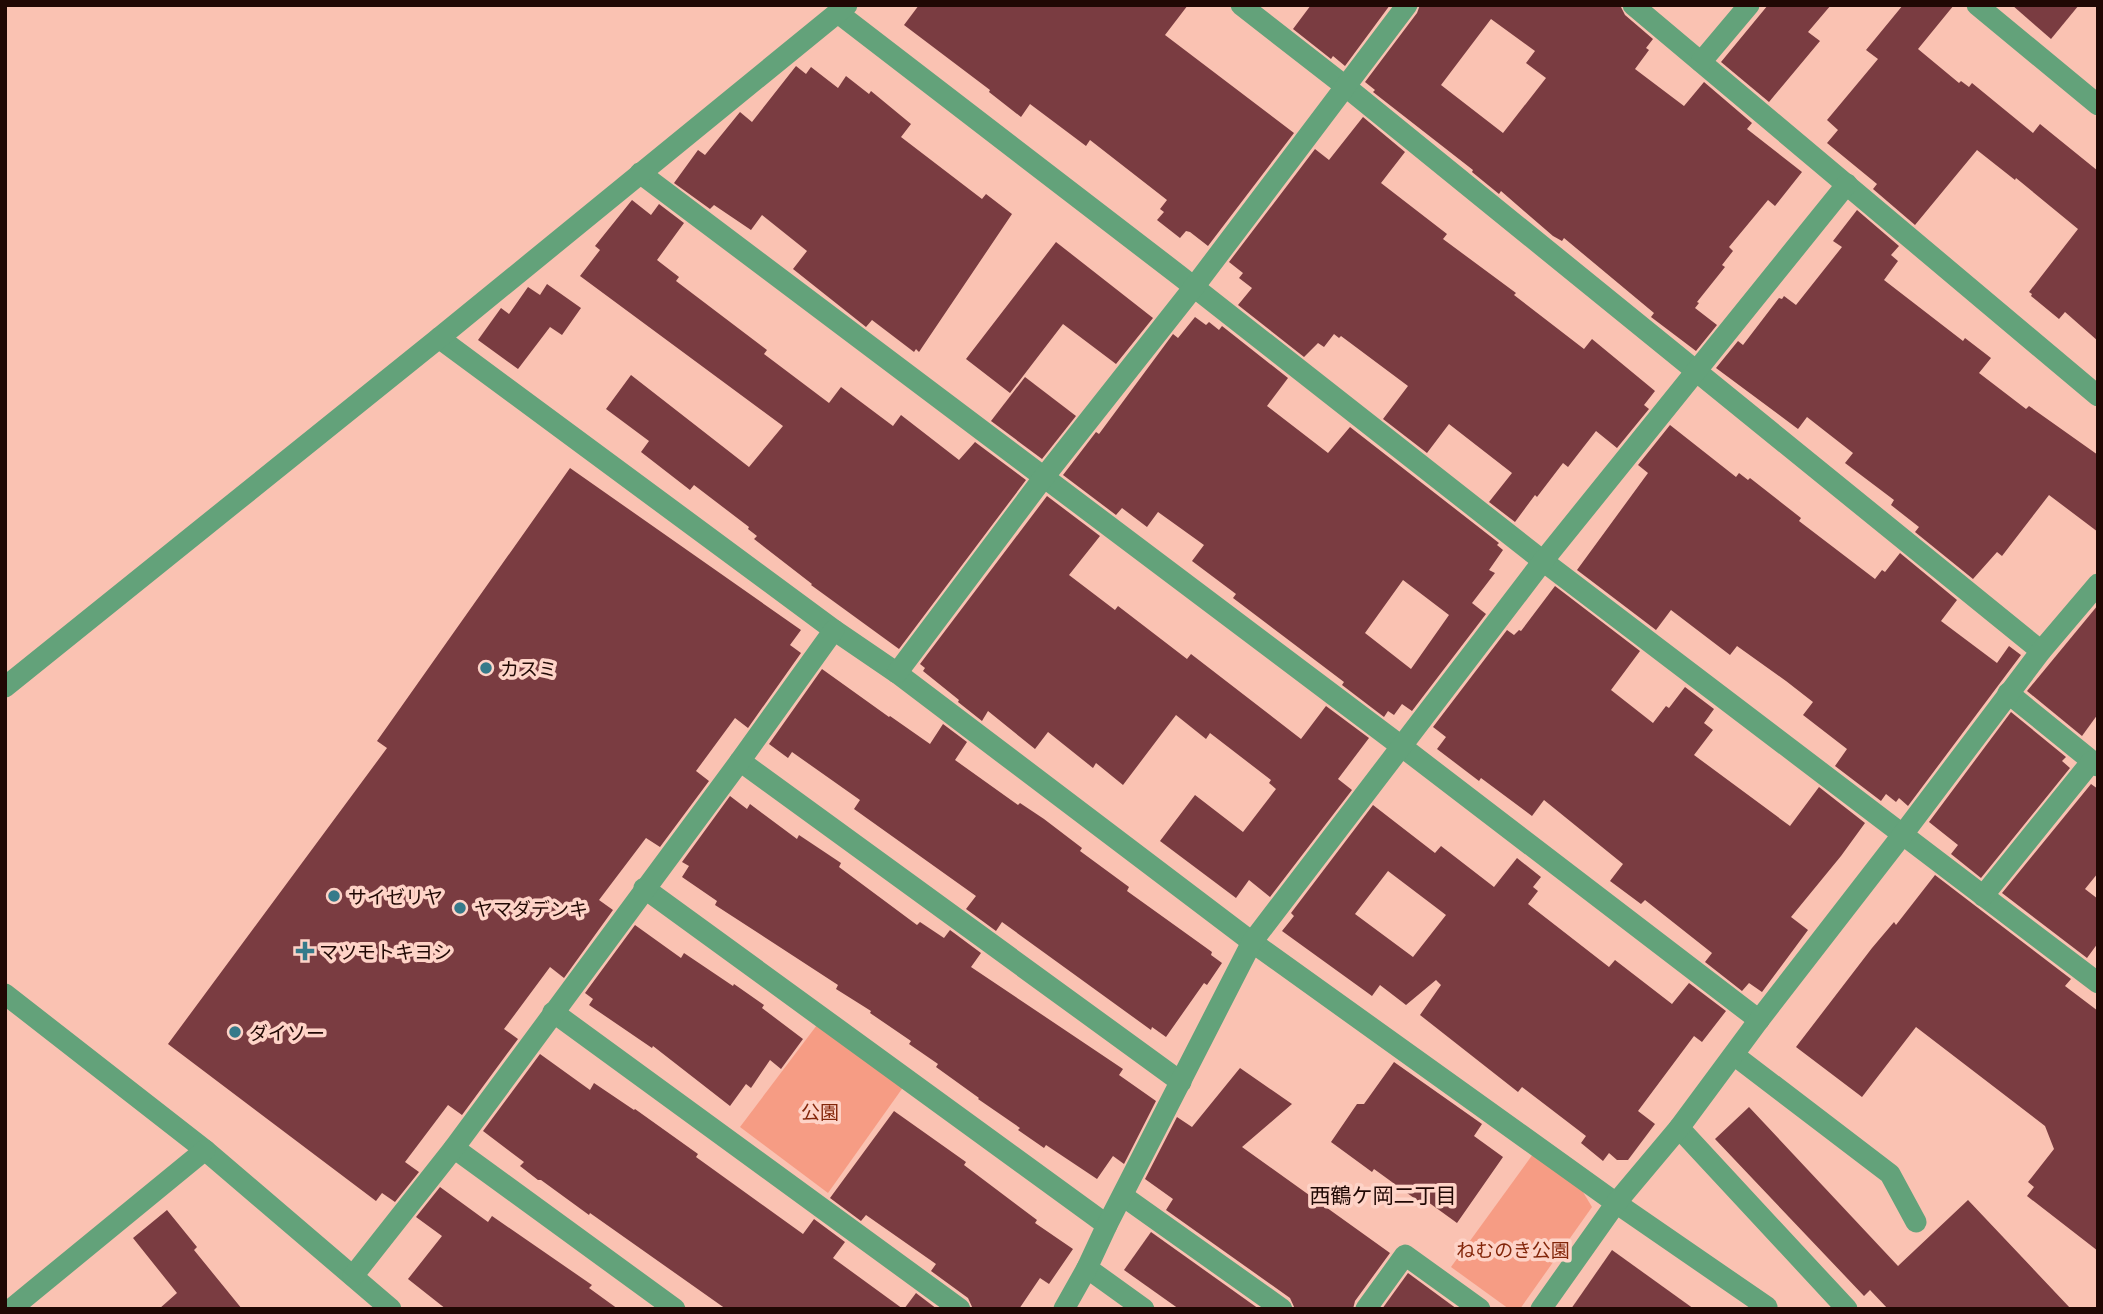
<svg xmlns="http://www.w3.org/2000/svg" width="2103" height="1314" viewBox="0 0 2103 1314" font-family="Commissioner,'Noto Sans JP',sans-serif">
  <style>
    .green { fill: #f69c84 }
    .building { fill: #7a3c41; fill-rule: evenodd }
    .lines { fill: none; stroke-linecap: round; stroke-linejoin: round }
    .minor { stroke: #63a27a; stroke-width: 21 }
    .poi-dot { fill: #367a8a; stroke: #fed3c7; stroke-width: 2.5 }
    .labels { text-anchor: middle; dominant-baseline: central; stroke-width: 7; stroke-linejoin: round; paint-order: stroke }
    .poi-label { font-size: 19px; fill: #200804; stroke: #fed3c7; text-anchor: start }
    .park-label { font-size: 19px; fill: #83260a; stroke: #fed3c7 }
    .neighbourhood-label { font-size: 21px; fill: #200804; stroke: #fed3c7 }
  </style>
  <rect width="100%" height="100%" fill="#fac2b2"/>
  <g class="green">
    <path d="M817,1025L904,1086L828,1193L740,1127Z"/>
    <path d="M1533,1154L1580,1187L1592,1207L1520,1309H1509L1451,1267Z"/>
  </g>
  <g class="building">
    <path d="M919,5H1188L1165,35L1294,133L1208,246L1190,232L1186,231L1180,238L1157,220L1164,212L1160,209L1167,200L1090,140L1086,146L1030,104L1021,117L989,92L990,90L904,25Z"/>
    <path d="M1311,5H1390L1345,66L1333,56L1331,59L1293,29Z"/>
    <path d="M1420,5H1620L1625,15L1653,39L1646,48L1649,50L1635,69L1684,106L1704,82L1752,123L1747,129L1802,172L1775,206L1768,200L1729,247L1733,251L1722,265L1725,267L1697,302L1699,303L1695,308L1717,325L1696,351L1651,317L1654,313L1564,238L1562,241L1553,236L1501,191L1499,194L1472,172L1473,170L1373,92L1375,90L1365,82L1417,13ZM1491,19L1535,51L1526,63L1546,78L1503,133L1441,85Z"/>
    <path d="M1768,5H1831L1808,32L1820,41L1769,102L1721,62Z"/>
    <path d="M1903,5H1954L1918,49L1959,83L1961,81L1969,87L1972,83L2033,133L2040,124L2098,171V341L2065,312L2059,319L2031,296L2032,294L2029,292L2078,229L2016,178L2015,180L1977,150L1915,225L1873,189L1877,184L1827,143L1838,130L1827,120L1878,59L1866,50Z"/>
    <path d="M2012,5H2079L2051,39Z"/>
    <path d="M796,66L806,74L811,67L838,88L846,76L869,94L871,91L911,124L901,137L982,199L986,194L1012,214L919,352L916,349L914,352L872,320L866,327L793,269L807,251L762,215L751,230L714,205L710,209L674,183L698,150L705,155L740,112L752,122Z"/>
    <path d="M1363,117L1405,152L1381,183L1447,234L1443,239L1516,293L1514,295L1584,349L1592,339L1655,391L1644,405L1649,409L1617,448L1596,431L1568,467L1563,463L1537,497L1535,495L1515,522L1489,502L1512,473L1449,424L1427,453L1383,419L1408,386L1341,336L1339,338L1334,334L1324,347L1318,343L1304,357L1238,305L1252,288L1239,278L1243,273L1229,262L1315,149L1329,160Z"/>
    <path d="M632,200L651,215L659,204L684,223L657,260L679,277L676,281L767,350L764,354L829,403L841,387L893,426L901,415L959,460L975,442L1026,480L899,649L811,585L812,584L754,539L757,536L748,529L749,527L694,485L690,490L641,452L649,441L606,409L631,375L749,467L783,426L580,276L600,250L595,246Z"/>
    <path d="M1857,210L1899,246L1891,255L1898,261L1884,280L1963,341L1965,338L1991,358L1979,373L2026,409L2029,406L2098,455V532L2049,495L2002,556L1997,552L1973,579L1915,532L1919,527L1891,505L1894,500L1845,463L1853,453L1807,417L1798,429L1716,368L1738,341L1743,345L1779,298L1782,299L1784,296L1796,305L1842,247L1833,241Z"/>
    <path d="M1056,242L1153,318L1116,364L1063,324L1010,393L966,359Z"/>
    <path d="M547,284L581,308L562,335L550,327L518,369L478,340L501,308L509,314L528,287L540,295Z"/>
    <path d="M1195,317L1206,325L1209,322L1219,330L1222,326L1288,378L1267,406L1328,453L1350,427L1499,543L1497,545L1503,550L1489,570L1495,573L1472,603L1486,614L1412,711L1402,704L1394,715L1388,711L1384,717L1342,685L1344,682L1233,598L1236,594L1192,561L1204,545L1158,512L1147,527L1122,508L1116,515L1063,475L1096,432L1099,434L1173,334L1178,338ZM1403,580L1449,615L1411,669L1365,633Z"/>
    <path d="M1025,377L1076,416L1042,459L991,421Z"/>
    <path d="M1670,425L1736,477L1739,473L1748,480L1750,478L1801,518L1799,521L1875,579L1882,570L1885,572L1900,553L1957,600L1941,621L1997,663L2009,646L2021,655L1908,806L1899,798L1896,802L1886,794L1881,801L1835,766L1847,749L1803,715L1813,702L1786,681L1737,646L1730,655L1671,610L1656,630L1577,570L1648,473L1638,465Z"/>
    <path d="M570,468L801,630L790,645L801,653L748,728L735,718L696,771L709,781L660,847L646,838L599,900L613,910L564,978L550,967L504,1029L518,1039L462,1115L448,1105L405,1162L419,1172L395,1202L382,1193L376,1201L168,1044L387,748L377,741Z"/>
    <path d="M1047,496L1100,536L1069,575L1115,610L1118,606L1187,659L1191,654L1301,739L1326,706L1369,738L1338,779L1352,790L1270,897L1249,880L1236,898L1160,841L1195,795L1243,832L1276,789L1269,783L1271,780L1210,733L1206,739L1176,715L1123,785L1096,763L1093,768L1048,732L1035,749L988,711L982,721L958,702L959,700L923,671L925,668L920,664Z"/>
    <path d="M1555,586L1640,651L1611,690L1653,723L1666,706L1669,708L1685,687L1714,709L1704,723L1713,730L1694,755L1790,826L1819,787L1865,823L1841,856L1791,917L1808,930L1762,992L1749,983L1742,991L1705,962L1712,953L1645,900L1641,904L1610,881L1623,864L1544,800L1532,816L1481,778L1479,781L1437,749L1446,737L1433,727L1507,630L1514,635L1519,630L1521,631Z"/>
    <path d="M2098,605V714L2082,736L2027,691Z"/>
    <path d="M822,669L889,717L890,716L930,744L943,724L967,742L955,760L1018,805L1020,803L1044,819L1082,848L1080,851L1129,887L1127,891L1212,952L1211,955L1222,963L1207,985L1204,983L1166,1037L1152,1027L1151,1030L1002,922L996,931L966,909L976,896L854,809L860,800L792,752L788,758L769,744Z"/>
    <path d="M2011,712L2066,757L2062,761L2070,768L1981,878L1951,854L1958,845L1929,822Z"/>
    <path d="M2091,784L2098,789V873L2085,889L2098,899V943L2087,958L2002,893Z"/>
    <path d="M730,796L747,809L750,804L797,839L799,835L841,863L839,867L917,925L920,922L944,938L950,930L981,953L971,967L1123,1069L1119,1075L1156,1101L1124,1164L1113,1156L1097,1179L1046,1145L1044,1148L1018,1130L1020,1128L978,1099L979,1098L936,1067L938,1064L909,1044L911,1041L870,1013L871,1011L836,989L838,985L715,905L717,901L682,877L689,866L682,862Z"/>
    <path d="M1373,805L1435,853L1441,846L1494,887L1517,858L1541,877L1533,887L1538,891L1528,904L1609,967L1615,960L1672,1004L1689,983L1726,1011L1702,1042L1694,1036L1638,1111L1655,1124L1628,1160H1617L1609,1153L1603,1161L1581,1143L1586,1136L1522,1087L1518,1092L1420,1015L1441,985L1436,980L1406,1005L1380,985L1372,996L1282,931L1294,916L1291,913ZM1388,871L1446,915L1413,957L1355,914Z"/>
    <path d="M1935,875L2071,979L2065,986L2098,1011V1251L2027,1196L2034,1187L2028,1182L2054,1149L2045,1126L1916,1027L1862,1097L1796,1047L1872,948L1894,922L1896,925Z"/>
    <path d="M635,925L681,958L684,953L733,986L734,984L764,1005L762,1008L803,1039L781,1069L770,1060L751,1088L746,1084L730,1106L653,1046L652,1048L589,1005L593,999L585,993Z"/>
    <path d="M540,1054L590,1090L594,1083L634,1110L635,1109L698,1154L696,1157L803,1234L814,1219L845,1242L833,1258L903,1309H726L590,1213L589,1215L541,1180H538L520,1166L524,1162L483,1131Z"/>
    <path d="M1394,1062L1482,1124L1474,1136L1503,1157L1457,1223L1428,1202L1425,1206L1374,1169L1372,1172L1331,1142L1357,1104H1364Z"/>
    <path d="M1240,1068L1292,1104L1242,1147L1390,1253L1355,1301L1353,1309H1295L1290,1298L1166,1210L1173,1199L1145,1179L1177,1117L1192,1127Z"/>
    <path d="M1749,1107L1898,1266L1968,1200L2071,1309H1888L1870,1290L1864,1296L1715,1139Z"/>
    <path d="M894,1111L966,1162L964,1165L1037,1220L1035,1223L1073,1249L1049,1284L1040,1278L1019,1309H973L968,1298L931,1271L936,1264L866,1215L861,1221L830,1198Z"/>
    <path d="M440,1187L488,1222L492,1216L592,1285L589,1288L618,1309H446L408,1279L442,1236L416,1217Z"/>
    <path d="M167,1210L197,1247L194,1250L242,1309H159L177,1293L133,1238Z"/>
    <path d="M1151,1232L1259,1309H1179L1124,1270Z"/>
    <path d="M1612,1250L1694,1309H1571Z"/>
    <path d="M1408,1273L1457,1309H1382Z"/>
    <path d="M916,1293L937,1309H904Z"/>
  </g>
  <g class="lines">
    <g class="minor">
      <path d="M1241,5L1345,86L2041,651"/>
      <path d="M1633,5L2098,396"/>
      <path d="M1977,5L2098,105"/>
      <path d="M838,13L1180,276L1543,561L2098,983"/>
      <path d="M1701,62L1749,5"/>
      <path d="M640,173L1401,746L1759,1020"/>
      <path d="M439,338L834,630L897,673L1252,942L1616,1203L1767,1307"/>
      <path d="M897,673L1044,477L1194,287L1407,5"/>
      <path d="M5,687L439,338L847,5"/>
      <path d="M2008,693L2098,766"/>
      <path d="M740,761L1181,1082"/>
      <path d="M644,888L1107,1225"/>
      <path d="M1983,896L2092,761"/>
      <path d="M5,994L205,1150L391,1309"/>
      <path d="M553,1012L960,1309"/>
      <path d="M1734,1055L1890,1174L1916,1222"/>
      <path d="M1679,1128L1847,1309"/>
      <path d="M454,1148L675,1309"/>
      <path d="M1123,1196L1282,1309"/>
      <path d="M1087,1268L1144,1309"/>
      <path d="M353,1276L454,1148L740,761L834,630"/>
      <path d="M11,1309L205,1150"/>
      <path d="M1064,1309L1087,1268L1107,1225L1252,942L1543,561L1847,184"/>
      <path d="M1366,1309L1405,1255L1480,1309"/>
      <path d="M1541,1309L1616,1203L1679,1128L1759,1020L1903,834L2041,651L2098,584"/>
    </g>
  </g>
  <g class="poi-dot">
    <circle cx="486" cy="668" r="7"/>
    <circle cx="334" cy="896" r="7"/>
    <circle cx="460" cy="908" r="7"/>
    <path d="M301.5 940.5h7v7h7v7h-7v7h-7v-7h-7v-7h7z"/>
    <circle cx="235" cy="1032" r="7"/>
  </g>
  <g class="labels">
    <g class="poi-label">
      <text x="500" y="668">カスミ</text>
      <text x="348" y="896">サイゼリヤ</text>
      <text x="474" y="908">ヤマダデンキ</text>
      <text x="319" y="951">マツモトキヨシ</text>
      <text x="249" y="1032">ダイソー</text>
    </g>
    <g class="park-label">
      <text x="820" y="1111">公園</text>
      <text x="1513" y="1249">ねむのき公園</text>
    </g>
    <g class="neighbourhood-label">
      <text x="1383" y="1194">西鶴ケ岡二丁目</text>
    </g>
  </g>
  <rect width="2103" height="1314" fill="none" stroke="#200804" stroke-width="14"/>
</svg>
